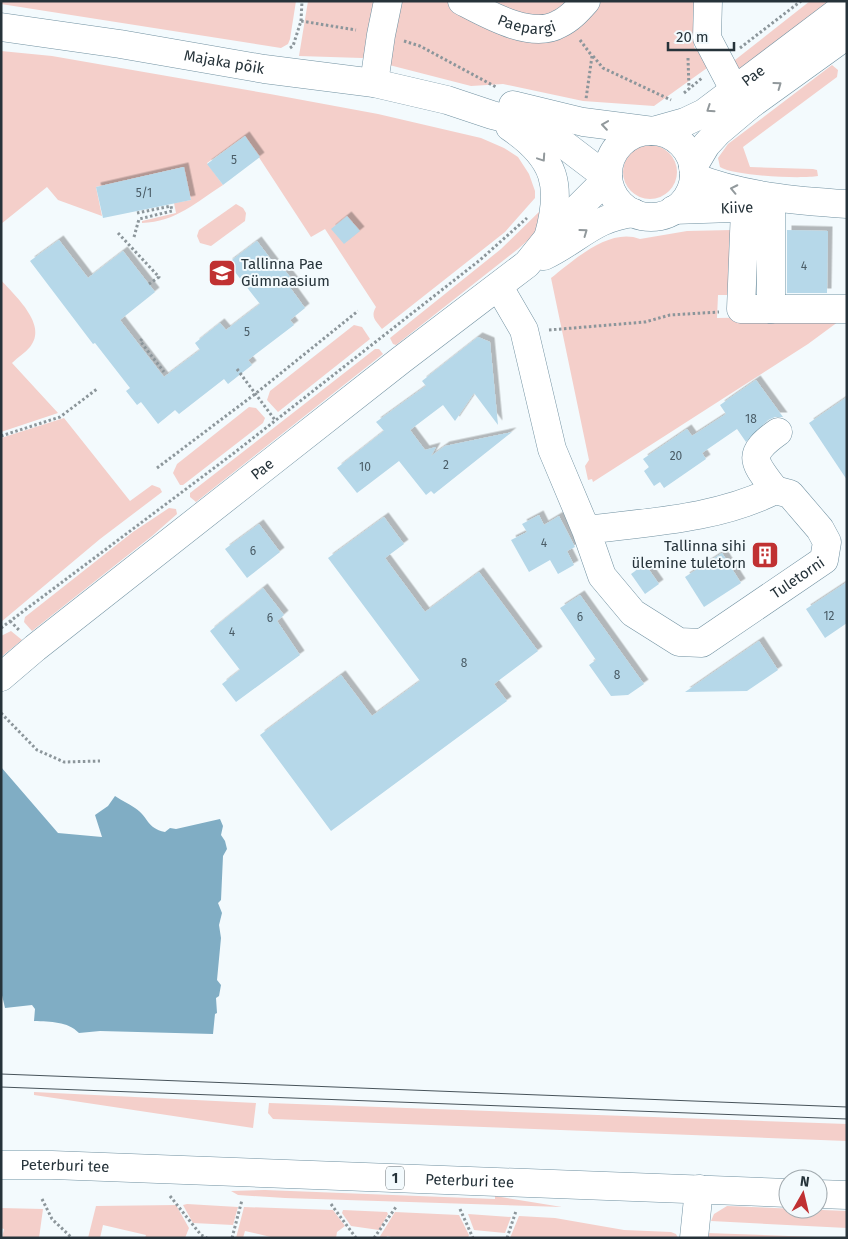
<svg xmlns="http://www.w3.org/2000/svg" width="848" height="1239" viewBox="0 0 848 1239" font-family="'Fira Sans',sans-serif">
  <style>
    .green { fill: #f4cfca }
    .water { fill: #80adc4 }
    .building { fill: #b6d8e9; filter: url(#shadow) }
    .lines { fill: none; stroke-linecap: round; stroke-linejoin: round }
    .minor-casing { stroke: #7191a1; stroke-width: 29 }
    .major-casing { stroke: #7191a1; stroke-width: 29 }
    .highway-casing { stroke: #7191a1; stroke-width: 29 }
    .path { stroke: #8c969b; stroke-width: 3; stroke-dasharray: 2.5 2.5; stroke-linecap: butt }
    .minor { stroke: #fff; stroke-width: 28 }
    .major { stroke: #fff; stroke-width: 28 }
    .highway { stroke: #fff; stroke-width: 28 }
    .tram { stroke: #47535a; stroke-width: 1 }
    .oneway { stroke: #92999c }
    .labels { text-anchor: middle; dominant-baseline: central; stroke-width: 4; stroke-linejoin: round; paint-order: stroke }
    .number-label { font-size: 12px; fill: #4a5c66 }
    .shield { fill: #f3fafd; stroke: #646f74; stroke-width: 1 }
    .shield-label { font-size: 14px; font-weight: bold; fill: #26333a }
    .street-label { font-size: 15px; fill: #26333a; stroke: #f3fafd }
    .poi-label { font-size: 15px; fill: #26333a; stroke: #f3fafd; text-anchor: start }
  </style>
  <defs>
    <filter id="shadow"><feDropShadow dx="4.5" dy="-4.5" stdDeviation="0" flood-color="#0004"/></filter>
  </defs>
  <rect width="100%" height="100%" fill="#f3fafd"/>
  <g class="green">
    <path d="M1,1H296L290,39L288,44L281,48L1,4Z"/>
    <path d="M308,1H694V47L703,57L707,68L654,106L583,101L503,84L471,86L362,58L299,56Z"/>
    <path d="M810,1H840L742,78L734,64L735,60Z"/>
    <path d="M1,51L52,56L270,94L378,114L481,138L504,148L518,157L529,174L535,191V198L505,232L382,329C376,321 370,317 376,307L325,229L311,237L245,136L207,163L223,185C196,202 176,222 142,223V221L176,213L174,203L191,200L183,167L96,187L102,216L58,200L47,187L1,224Z"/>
    <path d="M832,65L838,70L837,77L743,147L750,167L813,169L817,170L818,176C801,179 734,176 720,167L718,158L728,144Z"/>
    <circle cx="650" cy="172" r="27"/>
    <path d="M236,204L243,208L246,213L245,221L211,246L200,243L197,236L199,230Z"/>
    <path d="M544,207L546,210L535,234L518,249L396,345L393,344L390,338L501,249Z"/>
    <path d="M732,230L729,295H718L717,318L846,316L808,344L593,482L592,479L588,480L585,466L589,460L551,278C573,261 609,227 640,239L687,231Z"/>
    <path d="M1,280C14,295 49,325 30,347C25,353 18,357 12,363L58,413L1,432Z"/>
    <path d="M354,325L362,327L370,339L278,412L267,400L270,391Z"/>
    <path d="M375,349H379L383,354L196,502L190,497V493Z"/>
    <path d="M249,407L256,408L265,418L263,423L183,485H180L173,473L177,464Z"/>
    <path d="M64,418L130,501L152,485L160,488L162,492L100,539L1,622V438Z"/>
    <path d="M169,508L176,509L177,514L152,536L32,631L24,622L25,617L133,532Z"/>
    <path d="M11,631L22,640L1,657V636Z"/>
    <path d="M34,1092L256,1103L253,1128L34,1095Z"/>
    <path d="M269,1103L847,1124V1141L273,1119L268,1113Z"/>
    <path d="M265,1190L495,1199V1196L562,1207L285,1198L238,1195L231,1191Z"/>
    <path d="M187,1204L238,1207L233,1225L193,1223L183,1205Z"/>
    <path d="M176,1205L189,1228L185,1238H145L146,1235L103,1225L100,1238H88L96,1206Z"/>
    <path d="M727,1206L847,1211V1228L711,1221L714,1214Z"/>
    <path d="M244,1207L333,1210L345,1226L337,1232L336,1238H275L245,1231L243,1238H236Z"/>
    <path d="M1,1208L43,1209L39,1238H2L4,1229L1,1228Z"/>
    <path d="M343,1210L387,1212L388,1214L379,1230L351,1226L342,1213Z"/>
    <path d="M395,1212L459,1215L469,1235L468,1238H396L387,1236L386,1238H379Z"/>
    <path d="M468,1214L511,1217L505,1233L474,1230Z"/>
    <path d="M519,1216L555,1218L624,1230L671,1232L676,1234L678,1238H510Z"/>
    <path d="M707,1233L843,1238H706Z"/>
  </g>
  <path class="water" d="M1,767L58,833L102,837L95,815L108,806L115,796C122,801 128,803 135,808C149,817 146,828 165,832L170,828L176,829L220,819L223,826L221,835L225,841L227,849L223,856L221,900L218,903L222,913L219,925L221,938L217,980L221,985L219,996L216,998L217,1013L215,1014L213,1034L100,1031L79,1033C67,1021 51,1022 34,1021L35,1009L32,1005L5,1008L1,991Z"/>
  <g class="building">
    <path d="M245,136L260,157L223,185L207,164Z"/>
    <path d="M184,167L191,200L103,218L96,187Z"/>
    <path d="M347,216L360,231L344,244L331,229Z"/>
    <path d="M787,230L828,231L827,293H787Z"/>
    <path d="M59,240L88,278L123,251L155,292L120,320L164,377L200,350L195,343L220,323L226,330L260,304L228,263L257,241L279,270L283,268L294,282L289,286L305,308L290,320L294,325L248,360L252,365L228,384L224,379L179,414L175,410L158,424L141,402L137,405L126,391L130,388L95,343L93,344L30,261Z"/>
    <path d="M478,337L490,342L498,425L474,393L455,421L443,405L410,430L425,450L436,447L431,456L445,446L512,432L434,494L431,491L426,495L399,461L357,493L337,468L384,431L376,422L426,386L422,381Z"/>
    <path d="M756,380L783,417H775L768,420L746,442L737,429L702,453L706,459L664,488L660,482L654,486L644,471L649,467L643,459L687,429L692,436L726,414L720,405Z"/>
    <path d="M847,397V480L809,423Z"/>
    <path d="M539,515L544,525L559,516L575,547L567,551L574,565L558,574L550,560L529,572L511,540L527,532L522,524Z"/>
    <path d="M384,517L404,544L385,558L425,612L479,572L538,651L494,684L507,701L331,831L260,735L341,675L372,716L420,681L328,558Z"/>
    <path d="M259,524L280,552L247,578L225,549Z"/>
    <path d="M722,553L741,583L704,607L685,577Z"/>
    <path d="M645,564L659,584L645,594L631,574Z"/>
    <path d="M847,582V623L825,638L806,609Z"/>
    <path d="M263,588L284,615L277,621L300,655L236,702L222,684L240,670L210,631Z"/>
    <path d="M580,595L644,684L628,695L611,696L589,665L596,660L560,608Z"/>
    <path d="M759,641L778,670L747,691L685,692Z"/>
  </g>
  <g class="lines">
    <g class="minor-casing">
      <g id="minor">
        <path id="s1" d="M462,1C487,14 532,40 559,24C570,19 578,10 586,1"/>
        <path d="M708,1L707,38L729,80L750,105"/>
        <path id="s2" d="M1,27L120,44L264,69L374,83L447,100L492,115L531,125L562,143L608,178"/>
        <path d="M374,83L381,35L388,1"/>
        <path d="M513,105L583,122L653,131"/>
        <path d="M510,127C556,158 563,186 548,238"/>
        <path d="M694,177C741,196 796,201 847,204"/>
        <path d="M745,209L741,309H847"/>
        <path id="s3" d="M673,210L763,207"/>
        <path id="s4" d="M499,287L524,330L552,449L586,530L602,576L633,613L679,642L702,643L824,560L827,542L820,529L790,494L775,490C718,519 649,522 586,530"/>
        <path d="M771,309V206"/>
        <path d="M775,490C753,461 746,455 778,432"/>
        <path d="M694,1238L699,1189"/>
      </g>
    </g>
    <g class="major-casing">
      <g id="major">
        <path id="s5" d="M653,131L685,122L704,113L847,5"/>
        <circle cx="651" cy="174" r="43"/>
        <path d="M693,167L706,145L718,132L750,105L847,35"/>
        <path d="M544,256C578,240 594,217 634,213"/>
        <path id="s6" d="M1,677L35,648L401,360L527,264L548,238L608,178"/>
      </g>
    </g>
    <g class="highway-casing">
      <g id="highway">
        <path id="s7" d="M1,1165H52L788,1193"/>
        <path d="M818,1194L847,1195"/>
      </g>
    </g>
    <g class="path">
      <path d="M301,21L302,1"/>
      <path d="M580,40L592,56L586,99"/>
      <path d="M404,41L420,46L496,87"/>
      <path d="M290,48L293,46L301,21L356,30"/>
      <path d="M740,48L801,1"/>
      <path d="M593,56L603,68L671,100"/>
      <path d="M688,58L689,89"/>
      <path d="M684,93L702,78"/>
      <path d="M118,233L159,277L149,284"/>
      <path d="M134,237L139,219L172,211L171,206L137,213"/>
      <path d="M549,330L645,322L670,315L719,312"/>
      <path d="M142,339L140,341L164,372"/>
      <path d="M237,369L275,420"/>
      <path d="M1,436L60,417L97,389"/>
      <path d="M157,468L255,394L358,311"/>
      <path d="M10,621L20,631"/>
      <path d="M1,628L234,453L480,260L527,218"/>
      <path d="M1,713L37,750L64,762L100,761"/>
      <path d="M170,1196L201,1235L207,1238"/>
      <path d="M42,1199L52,1219L72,1238"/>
      <path d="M331,1204L356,1238"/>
      <path d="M460,1209L473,1238"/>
      <path d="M232,1238L242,1200"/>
      <path d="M374,1238L396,1207"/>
      <path d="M507,1238L516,1211"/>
    </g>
    <use href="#minor" class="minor"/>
    <use href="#major" class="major"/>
    <use href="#highway" class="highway"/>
    <g class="tram">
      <path d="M1,1074L847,1107"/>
      <path d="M1,1087L847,1119"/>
    </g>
  </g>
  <defs><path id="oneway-chevron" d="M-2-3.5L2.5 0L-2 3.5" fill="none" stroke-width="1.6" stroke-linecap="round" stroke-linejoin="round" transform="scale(1.25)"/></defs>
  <g class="oneway">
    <use href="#oneway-chevron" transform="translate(778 85) rotate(-36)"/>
    <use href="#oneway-chevron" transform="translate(710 109) rotate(146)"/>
    <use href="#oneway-chevron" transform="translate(605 125) rotate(-172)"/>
    <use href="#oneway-chevron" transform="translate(542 158) rotate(56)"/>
    <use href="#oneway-chevron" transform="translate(734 189) rotate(-168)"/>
    <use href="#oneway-chevron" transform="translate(584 232) rotate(-36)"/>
  </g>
  <defs>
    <g id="school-square" transform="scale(1.4375)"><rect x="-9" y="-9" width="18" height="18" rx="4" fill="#c03132" stroke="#f3fafd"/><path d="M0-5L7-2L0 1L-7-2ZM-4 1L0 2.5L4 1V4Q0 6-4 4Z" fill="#fff"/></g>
    <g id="building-square" transform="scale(1.4375)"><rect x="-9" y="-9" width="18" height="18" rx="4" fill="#c03132" stroke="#f3fafd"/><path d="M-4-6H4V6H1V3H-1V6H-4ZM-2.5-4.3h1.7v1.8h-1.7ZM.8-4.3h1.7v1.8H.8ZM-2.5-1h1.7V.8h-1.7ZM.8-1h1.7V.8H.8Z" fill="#fff"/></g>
  </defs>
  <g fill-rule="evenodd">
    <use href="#school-square" x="222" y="273"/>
    <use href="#building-square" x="765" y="555"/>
  </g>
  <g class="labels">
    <g class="number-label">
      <text x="234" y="160">5</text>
      <text x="144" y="193">5/1</text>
      <text x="804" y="266">4</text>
      <text x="247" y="332">5</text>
      <text x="751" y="419">18</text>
      <text x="676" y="456">20</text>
      <text x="446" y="465">2</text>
      <text x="365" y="467">10</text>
      <text x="544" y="543">4</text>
      <text x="253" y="551">6</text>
      <text x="829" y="616">12</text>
      <text x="580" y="617">6</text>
      <text x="270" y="618">6</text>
      <text x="232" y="632">4</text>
      <text x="464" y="663">8</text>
      <text x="617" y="675">8</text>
    </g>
    <rect class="shield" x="386" y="1166.5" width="18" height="23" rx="4"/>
    <g class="shield-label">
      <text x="395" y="1178">1</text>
    </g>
    <g class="street-label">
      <text stroke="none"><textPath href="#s1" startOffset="70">Paepargi</textPath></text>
      <text stroke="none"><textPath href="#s2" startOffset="226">Majaka põik</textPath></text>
      <text stroke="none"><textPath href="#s5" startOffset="116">Pae</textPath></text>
      <text stroke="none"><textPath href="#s3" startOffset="64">Kiive</textPath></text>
      <text stroke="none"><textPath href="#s6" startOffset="334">Pae</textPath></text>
      <text stroke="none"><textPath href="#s4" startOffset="550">Tuletorni</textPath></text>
      <text stroke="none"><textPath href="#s7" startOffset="64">Peterburi tee</textPath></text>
      <text stroke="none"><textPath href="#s7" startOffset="469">Peterburi tee</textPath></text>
    </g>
    <g class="poi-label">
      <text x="241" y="264">Tallinna Pae<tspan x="241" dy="17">Gümnaasium</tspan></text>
      <text x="746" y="546" text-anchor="end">Tallinna sihi<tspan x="746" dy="17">ülemine tuletorn</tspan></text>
    </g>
  </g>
  <rect width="848" height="1239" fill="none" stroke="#26333a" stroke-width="5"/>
  <g transform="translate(803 1194) rotate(8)"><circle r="24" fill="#f3fafd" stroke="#a1aaaf"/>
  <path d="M0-4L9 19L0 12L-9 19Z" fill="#c03132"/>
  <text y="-8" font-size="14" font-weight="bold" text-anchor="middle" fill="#26333a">N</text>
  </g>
  <path d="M668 42v8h66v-8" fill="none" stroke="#26333a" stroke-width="2.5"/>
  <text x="676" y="42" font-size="15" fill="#26333a" stroke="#f3fafd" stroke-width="4" paint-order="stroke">20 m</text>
</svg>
